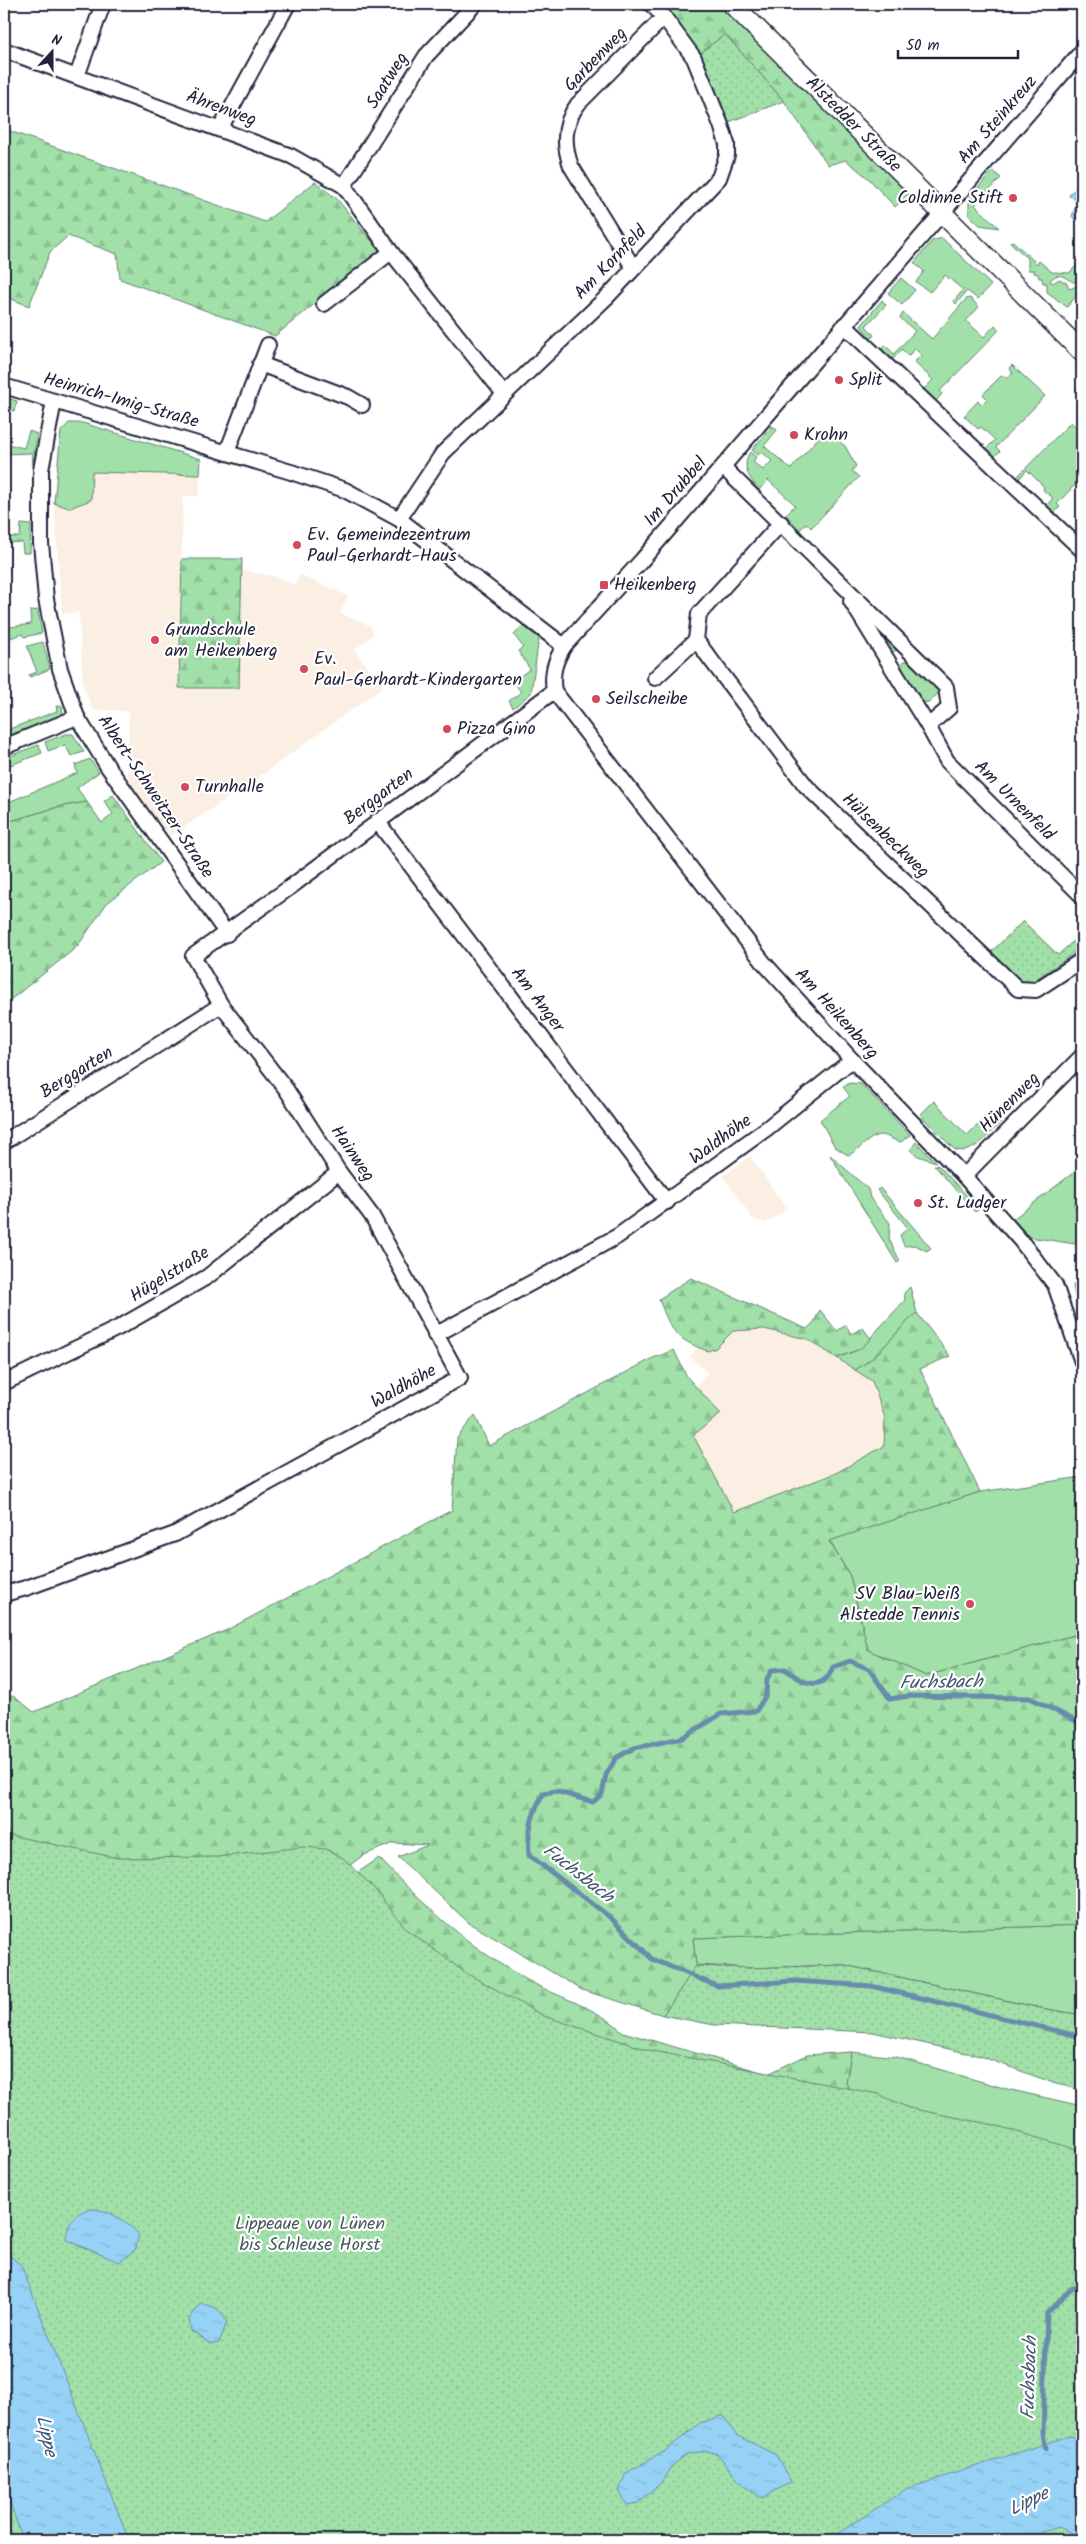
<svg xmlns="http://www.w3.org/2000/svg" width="1086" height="2544" viewBox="0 0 1086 2544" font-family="Kalam,sans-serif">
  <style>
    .built { fill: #faefe2 }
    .green { fill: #a1e0a8; stroke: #628172 }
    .forest { fill: url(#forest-firs); stroke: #628172 }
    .park { fill: url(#park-dots); stroke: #628172 }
    .water { fill: url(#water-ripples); stroke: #688cab }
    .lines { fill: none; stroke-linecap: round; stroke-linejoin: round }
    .stream { stroke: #688cab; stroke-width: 5 }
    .street-casing { stroke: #22223b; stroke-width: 18 }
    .secondary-casing { stroke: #22223b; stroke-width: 22 }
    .street { stroke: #fff; stroke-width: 14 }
    .secondary { stroke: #fff; stroke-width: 19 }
    .poi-dot { fill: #d1495b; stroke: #fff; stroke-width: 2 }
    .labels { text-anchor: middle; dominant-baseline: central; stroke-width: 4.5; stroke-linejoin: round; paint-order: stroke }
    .street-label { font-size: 18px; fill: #22223b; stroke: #fff }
    .poi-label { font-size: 18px; fill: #22223b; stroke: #fff; text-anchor: start }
    .park-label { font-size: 18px; fill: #485b5c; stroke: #fff }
    .water-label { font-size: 19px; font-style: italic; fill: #455773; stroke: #fff }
  </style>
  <defs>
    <pattern id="forest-firs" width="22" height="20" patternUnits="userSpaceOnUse" patternTransform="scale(1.25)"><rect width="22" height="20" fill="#a1e0a8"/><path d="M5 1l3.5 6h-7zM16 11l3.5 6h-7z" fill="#8ac092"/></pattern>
    <pattern id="park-dots" width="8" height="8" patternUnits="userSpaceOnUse" patternTransform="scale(1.25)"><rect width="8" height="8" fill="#a1e0a8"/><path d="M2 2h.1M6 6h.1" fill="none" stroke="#8ac092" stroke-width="1.8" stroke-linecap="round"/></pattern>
    <pattern id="water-ripples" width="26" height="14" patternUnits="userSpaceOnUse" patternTransform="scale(1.25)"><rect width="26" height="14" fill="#96d2f6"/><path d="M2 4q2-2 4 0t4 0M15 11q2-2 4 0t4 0" fill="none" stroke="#81b4d4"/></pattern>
  </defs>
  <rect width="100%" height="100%" fill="#fff"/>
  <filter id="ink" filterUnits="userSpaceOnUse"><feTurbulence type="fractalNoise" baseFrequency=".02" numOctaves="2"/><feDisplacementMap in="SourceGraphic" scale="10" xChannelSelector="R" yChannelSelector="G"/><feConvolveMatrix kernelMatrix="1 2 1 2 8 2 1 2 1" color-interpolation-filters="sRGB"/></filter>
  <g filter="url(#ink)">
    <g class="built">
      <path d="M69,423H83L201,459L199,496H183L179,688L241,570L277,577L295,585L300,575L348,596L340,613L371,626L373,635L354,650L383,687L252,782L171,836L128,789L129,711L93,710L83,685L79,612L62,614L54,503L61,431Z"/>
      <path d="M750,1156L787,1209L766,1223L753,1219L723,1176Z"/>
      <path d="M764,1329L807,1339L872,1381L885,1418L884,1446L836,1473L734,1512L693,1435L721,1414L695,1386L708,1373L690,1357L698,1347L708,1351L716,1348L732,1331Z"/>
    </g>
    <g class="green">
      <path d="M993,171L1001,178L975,205L999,228L980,225L969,215V198Z"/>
      <path d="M942,238L991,285L978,299L967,291L956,304L954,301L963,290L945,275L930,292L916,282L924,271L914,263L932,241Z"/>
      <path d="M1013,241L1037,264L1039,261L1052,272L1069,273L1081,261L1082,243V268L1078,272L1076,283C1066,280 1059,269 1050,281L1053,283L1059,279L1067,283L1069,289L1077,286L1082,289L1067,307L1047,292V283H1043L1042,278H1039L1038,274L1034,273V270H1028V259L1010,242Z"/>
      <path d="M901,278L915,290L902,305L888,293Z"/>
      <path d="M970,298L979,307L966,321L984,337L995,325L999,330L940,391L942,394L936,401L924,389L933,380L914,362L922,355L915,349L908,356L902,349L892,360L881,349L885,345L894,354L915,331L900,318L903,313L932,339L966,299Z"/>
      <path d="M882,300L886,305L866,326L874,335L871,339L861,326Z"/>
      <path d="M1012,365L1045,396L996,447L1000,451L994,457L986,449L995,440L981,427L978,429L964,416L978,401L982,404L987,399L983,394L1002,375L1007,378L1013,373L1009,368Z"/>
      <path d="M4,397L17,401L14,411L4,408Z"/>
      <path d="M1071,422L1082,433V477L1057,504L1060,507L1052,514L1046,506L1053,498L1043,490L1044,487L1027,470L1018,480L1016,478Z"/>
      <path d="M69,423H83L201,459L200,475L92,472L91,500L69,508L54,503L61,431Z"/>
      <path d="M772,426L777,430L764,446L791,469L825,430L845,446L856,466L852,471L859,477L811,528L806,523L800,530L786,515L795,505L768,480L759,490C749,478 741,467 750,452L756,457L753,462L763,470L772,461L762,452L758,455L752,450Z"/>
      <path d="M29,431L37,434L33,465L32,453L4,454V443L24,448Z"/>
      <path d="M21,524L31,525L30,553H23L22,542L4,543V537H20Z"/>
      <path d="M38,610L42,633L24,637L22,634L4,640V628L31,624L30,611Z"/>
      <path d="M523,626L539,638L531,693L513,708L509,701L521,692L513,681L530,669L518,651L523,647L514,635Z"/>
      <path d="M878,628L896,644L898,650L891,652L876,630Z"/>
      <path d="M43,642L50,669L30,677L29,675L37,672L27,646Z"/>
      <path d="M908,660L912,661L936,685L939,692L929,703L923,702C915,691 897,676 903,662Z"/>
      <path d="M56,706H62L63,712L58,717L4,737V731L57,711Z"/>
      <path d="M66,734H73L84,752L71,756L65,745L48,751L45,742Z"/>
      <path d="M39,745L42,753L11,765L7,757Z"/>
      <path d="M90,759L99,772L77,788L87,802L58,807L4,823V804L77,773L75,765Z"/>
      <path d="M850,1083L861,1084L910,1135L901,1142C894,1141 888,1136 882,1135C870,1134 859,1152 848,1155L835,1147L820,1120L850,1096L843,1087Z"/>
      <path d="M934,1101L967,1135L993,1111L1002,1121C990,1132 973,1158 954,1149L920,1115Z"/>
      <path d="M916,1142L936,1162L918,1156L910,1150Z"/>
      <path d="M830,1155L868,1189L870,1198L890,1223L889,1239L900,1261L897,1263Z"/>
      <path d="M934,1165L939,1166L979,1209L975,1212Z"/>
      <path d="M1082,1166V1196L1073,1204L1082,1217V1245L1029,1237L1013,1219Z"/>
      <path d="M880,1188L931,1248L927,1251L915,1245L904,1246L900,1235L908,1228L877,1190Z"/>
      <path d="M910,1287L917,1313C895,1331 881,1356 855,1370L837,1358L860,1349L905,1300L904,1293Z"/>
      <path d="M1082,1477V1633L926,1676L868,1650L850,1576L829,1540L980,1492Z"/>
      <path d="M1082,1925V2015L1040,2008L844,1965L750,1968L696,1966L693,1938Z"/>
      <path d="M851,2052L897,2057L1007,2089L1082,2106V2284L864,2123L846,2083Z"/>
    </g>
    <g class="forest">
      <path d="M660,4H732L916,187L895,207L869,179L846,160L828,165L784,101L725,34L694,58Z"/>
      <path d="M4,129L265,222L315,182L337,199L380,251L275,336L120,279L117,254L68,236L50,252L29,306L4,296Z"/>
      <path d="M182,559H242L239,688H179Z"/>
      <path d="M113,795L161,862L107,903L77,947L4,1005V823L58,807L87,802L102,823L113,814L104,801Z"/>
      <path d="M691,1278L807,1329L814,1322L820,1310L837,1331L846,1325L851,1334L863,1328L871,1339L860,1349L837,1358L807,1339L764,1329L733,1331L716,1348L708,1351C676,1340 670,1330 659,1299Z"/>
      <path d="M1082,1284V1336L1073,1285Z"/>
      <path d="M917,1313L950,1356L920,1369L980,1492L829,1541L850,1576L868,1650L926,1676L1082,1633V1925L693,1938L696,1965L750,1968L844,1965L1040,2008L1082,2015L686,1984L663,2015L582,1990L469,1923L398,1857L428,1845L393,1843L362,1856L332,1879L4,1862V1700L13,1696L34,1712L227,1630L452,1510L457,1438L475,1415L489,1446L653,1358L674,1350L687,1377L721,1414L693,1435L734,1512L836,1473L884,1446L885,1418L872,1381L855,1370C881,1356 895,1331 917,1313Z"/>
      <path d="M379,1858C423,1905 472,1950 529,1981C559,1998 599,2008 623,2032L768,2074L807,2055L851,2052L846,2083L864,2123L608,2047L501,2001L341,1884Z"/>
    </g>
    <g class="park">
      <path d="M725,34L784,101L721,125L694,58Z"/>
      <path d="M1023,921L1058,955L1082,933V948L1029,984L1019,983L989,954Z"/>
      <path d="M4,1834L118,1858L218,1857L303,1847L326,1849L343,1858L373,1887L407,1930L466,1973L544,2016L648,2050L878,2094L909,2108L994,2125L1082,2151V2540H4Z"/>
      <path d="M844,1965L1040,2008L1082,2015V2090L1056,2084L980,2056L873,2032L714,2025L663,2015L696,1966L750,1968Z"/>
    </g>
    <g class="water">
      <path d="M1082,184V219H1074L1072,216L1077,203L1074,198L1069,196L1070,193Z"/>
      <path d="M90,2209C108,2209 128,2221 139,2235L135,2250L119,2262L66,2240C68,2223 73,2213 90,2209Z"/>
      <path d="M4,2251L21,2265L129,2540H23L4,2486Z"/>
      <path d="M201,2304C214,2306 221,2309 227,2322L219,2343L211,2344L191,2331L189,2319Z"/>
      <path d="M723,2415L736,2435L776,2455L791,2482L762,2498L741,2484L718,2454L705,2451L687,2454L672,2466L664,2480L638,2503L627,2505L619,2491L626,2473L664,2452L700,2423Z"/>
      <path d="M1069,2436L1082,2439V2538L1059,2527L1017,2540H828L906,2489Z"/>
    </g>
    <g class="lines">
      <g class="stream">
        <path d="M1082,1724L1030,1698L909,1696L890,1699L869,1669L850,1661L833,1667C822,1694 803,1683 785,1669L772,1670L767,1679L766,1695L756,1711L721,1714L682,1738L634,1748L616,1758L606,1775L602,1794L593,1802L556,1791L544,1793C532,1812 527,1832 529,1855L611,1918L652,1959L717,1986L795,1981L871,1986L1082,2037"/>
        <path d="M1046,2449L1043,2434L1047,2313L1072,2288L1082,2287"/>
      </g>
      <g class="street-casing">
        <g id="street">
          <path d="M4,50L291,156L344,186L391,252L504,394"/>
          <path d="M1082,51L642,560L564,646C555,661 551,673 554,691L764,963L852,1060L964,1176L1021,1241L1055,1285L1082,1362"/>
          <path d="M77,76L103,4"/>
          <path d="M220,129L288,4"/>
          <path d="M344,186L426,56L475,4"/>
          <path d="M633,267L571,166C563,144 563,124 578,104L664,17"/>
          <path d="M324,304L391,252"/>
          <path d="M844,325L1082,550"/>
          <path d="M260,364L348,397L362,405"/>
          <path d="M4,386L291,472L345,490L399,519L564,646"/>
          <path d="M54,401L41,470V543L46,599L60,669L77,717L108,767L227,934"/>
          <path d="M227,452L268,345"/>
          <path d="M723,467L946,687L949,708L928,726L947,761L1082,896"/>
          <path d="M399,519L443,453L607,297L719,178L727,155V144L721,125L694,58L664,17L651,4"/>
          <path d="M781,523L699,614L696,640L806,786L1018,989L1036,990L1082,960"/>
          <path d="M851,601L928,726"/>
          <path d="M655,678L696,640"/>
          <path d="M4,747L77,717"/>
          <path d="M377,821L667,1202"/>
          <path d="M4,1142L221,1005"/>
          <path d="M964,1176L1082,1056"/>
          <path d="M435,1335L618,1236L766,1129L852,1060"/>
          <path d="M4,1383L118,1328L207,1277L339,1172"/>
          <path d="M4,1594L26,1588L175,1534L460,1378L372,1216L339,1172L286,1089L221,1005L193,956L289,888L554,691"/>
        </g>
      </g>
      <g class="secondary-casing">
        <path id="secondary" d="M732,4L1082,352"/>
      </g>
      <use href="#street" class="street"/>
      <use href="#secondary" class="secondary"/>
    </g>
  </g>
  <g class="poi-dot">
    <circle cx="1013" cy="198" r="5"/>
    <circle cx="839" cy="380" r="5"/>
    <circle cx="794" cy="435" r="5"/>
    <circle cx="297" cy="545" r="5"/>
    <rect x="599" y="580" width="10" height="10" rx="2.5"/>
    <circle cx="155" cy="640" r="5"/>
    <circle cx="304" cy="669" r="5"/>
    <circle cx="596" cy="699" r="5"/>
    <circle cx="447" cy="729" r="5"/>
    <circle cx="185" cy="787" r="5"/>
    <circle cx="918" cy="1203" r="5"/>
    <circle cx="970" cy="1604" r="5"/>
  </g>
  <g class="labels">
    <g class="street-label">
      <text transform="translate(596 60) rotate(-46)">Garbenweg</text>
      <text transform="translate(388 81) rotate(-58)">Saatweg</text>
      <text transform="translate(221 109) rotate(20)">Ährenweg</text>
      <text transform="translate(998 120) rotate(-49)">Am Steinkreuz</text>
      <text transform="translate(853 125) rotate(45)">Alstedder Straße</text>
      <text transform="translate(611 263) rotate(-46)">Am Kornfeld</text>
      <text transform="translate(121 401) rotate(16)">Heinrich-Imig-Straße</text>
      <text transform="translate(676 492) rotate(-49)">Im Drubbel</text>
      <text transform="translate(155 797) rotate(56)">Albert-Schweitzer-Straße</text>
      <text transform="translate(379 797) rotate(-37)">Berggarten</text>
      <text transform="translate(1014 801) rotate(45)">Am Urnenfeld</text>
      <text transform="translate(885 836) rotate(44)">Hülsenbeckweg</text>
      <text transform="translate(537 1000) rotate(53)">Am Anger</text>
      <text transform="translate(836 1014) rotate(48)">Am Heikenberg</text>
      <text transform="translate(77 1073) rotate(-32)">Berggarten</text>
      <text transform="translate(1010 1103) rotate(-45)">Hünenweg</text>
      <text transform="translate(721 1140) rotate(-36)">Waldhöhe</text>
      <text transform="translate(352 1154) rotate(56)">Hainweg</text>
      <text transform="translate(170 1275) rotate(-32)">Hügelstraße</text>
      <text transform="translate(404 1387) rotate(-29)">Waldhöhe</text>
    </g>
    <g class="poi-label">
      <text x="1003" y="198" text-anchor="end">Coldinne Stift</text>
      <text x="849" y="380">Split</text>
      <text x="804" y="435">Krohn</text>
      <text x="307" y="535">Ev. Gemeindezentrum<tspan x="307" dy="21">Paul-Gerhardt-Haus</tspan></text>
      <text x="614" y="585">Heikenberg</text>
      <text x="165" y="630">Grundschule<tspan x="165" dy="21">am Heikenberg</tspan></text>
      <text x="314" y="659">Ev.<tspan x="314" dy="21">Paul-Gerhardt-Kindergarten</tspan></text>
      <text x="606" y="699">Seilscheibe</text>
      <text x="457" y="729">Pizza Gino</text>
      <text x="195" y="787">Turnhalle</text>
      <text x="928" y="1203">St. Ludger</text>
      <text x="960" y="1594" text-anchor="end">SV Blau-Weiß<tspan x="960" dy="21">Alstedde Tennis</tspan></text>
    </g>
    <g class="park-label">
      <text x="310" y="2224">Lippeaue von Lünen<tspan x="310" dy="21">bis Schleuse Horst</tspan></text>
    </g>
    <g class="water-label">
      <text transform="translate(941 1683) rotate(-1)">Fuchsbach</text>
      <text transform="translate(578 1874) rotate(38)">Fuchsbach</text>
      <text transform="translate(1030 2378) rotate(-88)">Fuchsbach</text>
      <text transform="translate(46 2436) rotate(78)">Lippe</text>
      <text transform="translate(1029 2502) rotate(-26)">Lippe</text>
    </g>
  </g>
  <rect width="1086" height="2544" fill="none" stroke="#fff" stroke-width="20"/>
  <rect x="10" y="10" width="1066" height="2524" fill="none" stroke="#22223b" stroke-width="2" filter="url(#ink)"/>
  <g transform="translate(52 52) rotate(21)" stroke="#ffffff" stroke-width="4" paint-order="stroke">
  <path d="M0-4L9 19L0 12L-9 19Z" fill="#22223b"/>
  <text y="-8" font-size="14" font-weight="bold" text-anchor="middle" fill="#22223b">N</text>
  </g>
  <path d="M898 50v8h120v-8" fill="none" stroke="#22223b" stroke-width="2.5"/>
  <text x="906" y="50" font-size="15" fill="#22223b" stroke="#ffffff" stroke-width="4" paint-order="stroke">50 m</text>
</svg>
